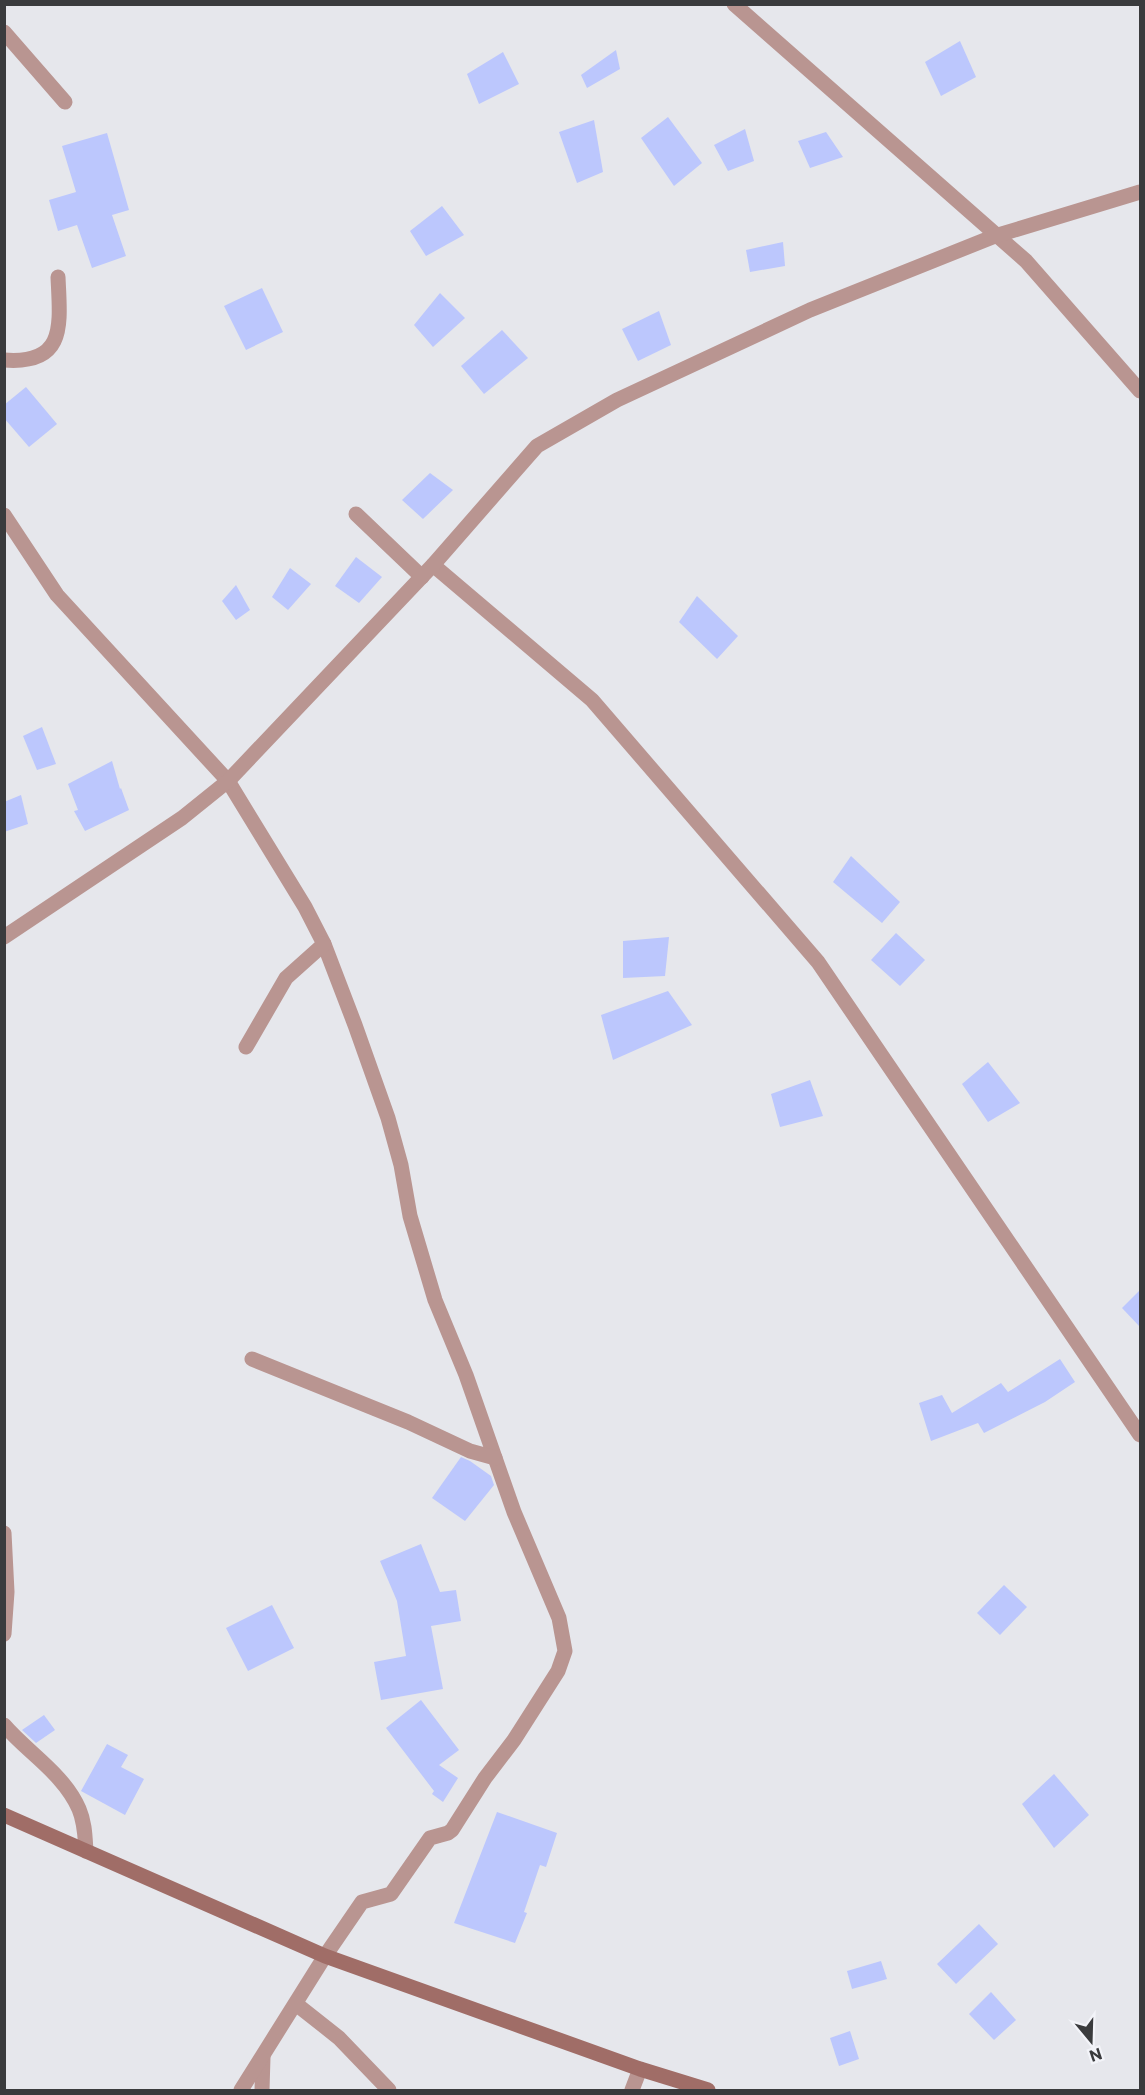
<svg xmlns="http://www.w3.org/2000/svg" width="1145" height="2095" viewBox="0 0 1145 2095" font-family="Commissioner,sans-serif">
  <style>
    .building { fill: #bcc7fd }
    .lines { fill: none; stroke-linecap: round; stroke-linejoin: round }
    .minor { stroke: #b99591; stroke-width: 15 }
    .tertiary { stroke: #b99591; stroke-width: 15 }
    .secondary { stroke: #a06d67; stroke-width: 15 }
  </style>
  <rect width="100%" height="100%" fill="#e6e7ec"/>
  <g class="building">
    <path d="M960,41L976,77L941,96L925,62Z"/>
    <path d="M616,50L620,69L587,88L581,75Z"/>
    <path d="M503,52L519,84L479,104L467,74Z"/>
    <path d="M668,117L702,163L674,186L641,138Z"/>
    <path d="M594,120L603,172L577,183L559,132Z"/>
    <path d="M745,129L754,161L728,171L714,145Z"/>
    <path d="M826,132L843,157L810,168L798,141Z"/>
    <path d="M107,133L129,210L112,215L126,256L92,268L77,225L58,231L49,200L76,192L62,146Z"/>
    <path d="M442,206L464,235L426,256L410,231Z"/>
    <path d="M783,242L785,266L750,272L746,250Z"/>
    <path d="M262,288L283,332L246,350L224,306Z"/>
    <path d="M440,293L465,318L433,347L414,325Z"/>
    <path d="M659,311L671,345L638,361L622,329Z"/>
    <path d="M502,330L528,358L484,394L461,366Z"/>
    <path d="M26,387L57,424L29,447L4,418V405Z"/>
    <path d="M430,473L453,490L423,519L402,500Z"/>
    <path d="M356,557L382,577L359,603L335,586Z"/>
    <path d="M290,568L311,584L288,610L272,597Z"/>
    <path d="M236,585L250,610L236,620L222,601Z"/>
    <path d="M697,596L738,636L717,659L679,622Z"/>
    <path d="M42,727L56,764L37,770L23,736Z"/>
    <path d="M112,761L120,789L121,788L129,810L85,831L74,811L78,810L68,784Z"/>
    <path d="M21,795L28,824L4,832V802Z"/>
    <path d="M851,856L900,902L882,923L833,882Z"/>
    <path d="M896,933L925,960L900,986L871,960Z"/>
    <path d="M669,937L665,976L623,978V941Z"/>
    <path d="M668,991L692,1025L613,1060L601,1015Z"/>
    <path d="M988,1062L1020,1103L988,1122L962,1084Z"/>
    <path d="M810,1080L823,1116L780,1127L771,1094Z"/>
    <path d="M1140,1290V1327L1122,1308Z"/>
    <path d="M1060,1359L1075,1382L1045,1402L984,1433L978,1423L931,1441L919,1403L942,1395L952,1413L1001,1383L1008,1392Z"/>
    <path d="M461,1457L470,1461L491,1476L494,1485L465,1521L432,1498Z"/>
    <path d="M421,1544L440,1592L456,1590L461,1621L431,1626L443,1689L381,1700L374,1662L406,1656L397,1601L380,1561Z"/>
    <path d="M1004,1585L1027,1607L1000,1635L977,1613Z"/>
    <path d="M272,1605L294,1648L248,1671L226,1628Z"/>
    <path d="M421,1700L459,1750L439,1765L458,1778L443,1802L432,1794L434,1791L386,1728Z"/>
    <path d="M44,1715L55,1730L36,1743L22,1730Z"/>
    <path d="M107,1744L128,1755L121,1767L144,1779L125,1815L81,1791Z"/>
    <path d="M1054,1774L1089,1815L1054,1848L1022,1804Z"/>
    <path d="M497,1812L557,1833L546,1867L540,1865L524,1912L527,1913L515,1943L454,1923Z"/>
    <path d="M979,1924L998,1944L956,1984L937,1964Z"/>
    <path d="M881,1961L887,1979L852,1989L847,1971Z"/>
    <path d="M991,1992L1016,2020L994,2040L969,2014Z"/>
    <path d="M850,2031L859,2059L839,2066L830,2038Z"/>
  </g>
  <g class="lines">
    <g class="minor">
      <path d="M734,4L1026,261L1140,391"/>
      <path d="M4,32L65,102"/>
      <path d="M4,360C67,365 60,324 58,277"/>
      <path d="M356,514L422,577"/>
      <path d="M4,515L57,595L228,781L305,907L324,944L355,1025L388,1118L401,1165L410,1216L435,1300L466,1375L514,1512L559,1618L565,1651L558,1671L514,1740L485,1778L452,1830L448,1833L430,1838L391,1894L362,1902L325,1956"/>
      <path d="M433,565L592,700L818,962L1140,1435"/>
      <path d="M4,937L182,818L228,781L433,565L537,446L617,400L810,310L995,236L1140,192"/>
      <path d="M246,1047L286,978L324,944"/>
      <path d="M252,1359L408,1422L470,1451L495,1458"/>
      <path d="M4,1533L7,1592L4,1634"/>
      <path d="M4,1725C28,1753 64,1774 79,1809C85,1823 85,1837 86,1851"/>
      <path d="M296,2004L339,2038L389,2090"/>
      <path d="M262,2090L263,2057"/>
      <path d="M632,2090L640,2069"/>
    </g>
    <path class="tertiary" d="M241,2090L325,1956"/>
    <path class="secondary" d="M4,1815L325,1956L640,2069L708,2090"/>
  </g>
  <rect width="1145" height="2095" fill="none" stroke="#3a3b3d" stroke-width="12"/>
  <g transform="translate(1091 2041) rotate(161)" stroke="#f3f4f9" stroke-width="4.5" paint-order="stroke">
  <path d="M0-4.5L10 22L0 15L-10 22Z" fill="#3a3b3d"/>
  <text y="-9" font-size="16" font-weight="bold" text-anchor="middle" fill="#3a3b3d">N</text>
  </g>
</svg>
